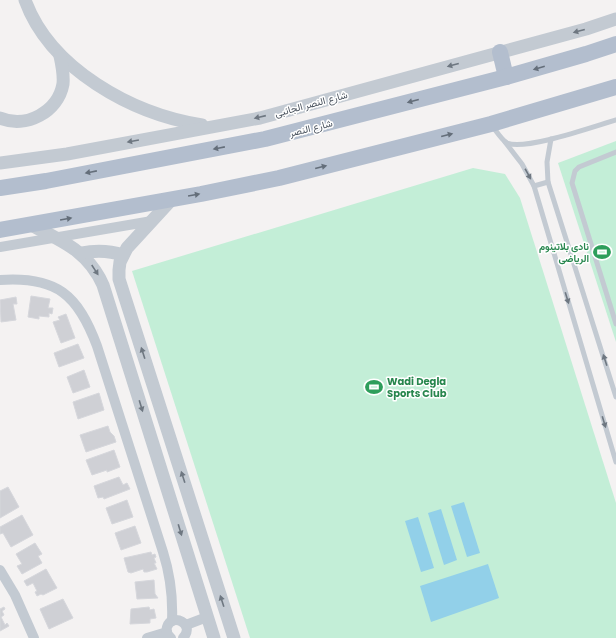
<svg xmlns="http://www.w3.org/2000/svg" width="616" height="638" viewBox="0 0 616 638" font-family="Poppins,Vazirmatn,sans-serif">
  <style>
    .green { fill: #c3eed7 }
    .water { fill: #92d0e9 }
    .building { fill: #cfd0d5; stroke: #d6d7dc }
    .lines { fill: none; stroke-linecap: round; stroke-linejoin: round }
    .service { stroke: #c3cad2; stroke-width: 5 }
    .minor { stroke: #c3cad2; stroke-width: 10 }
    .tertiary { stroke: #c3cad2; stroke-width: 13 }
    .primary { stroke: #b3bece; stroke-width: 16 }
    .oneway { fill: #6e7781 }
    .oneway2 { fill: #646e7a }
    .labels { text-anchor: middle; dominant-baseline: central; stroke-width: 3; stroke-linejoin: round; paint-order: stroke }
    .street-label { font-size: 10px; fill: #4a535e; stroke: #fff }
    .leisure-label { font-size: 10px; font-weight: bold; fill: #27864d; stroke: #fff; text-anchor: end }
  </style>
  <rect width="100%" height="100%" fill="#f4f2f2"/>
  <g class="green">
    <path d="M616,141V342L558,163Z"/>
    <path d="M473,168L505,174L520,198L616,503V638H250L132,271Z"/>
  </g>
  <g class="water">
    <path d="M464,502L480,553L467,557L451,506Z"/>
    <path d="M441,509L457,560L444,565L428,513Z"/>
    <path d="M418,517L434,568L421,572L405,521Z"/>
    <path d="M488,564L499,598L431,622L420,586Z"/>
  </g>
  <g class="building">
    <path d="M31,296L50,299L48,308H53L52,314L49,313V317L39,316V319L28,317Z"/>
    <path d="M16,297L17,304H13L16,320L1,322L0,300Z"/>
    <path d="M66,314L75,338L61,343L53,322L60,320L58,317Z"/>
    <path d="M78,344L84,358L59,367L54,353Z"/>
    <path d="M84,370L90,387L73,393L67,377Z"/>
    <path d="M99,393L104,410L78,419L73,402Z"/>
    <path d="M108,426L110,432L114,436L116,442L86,452L80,435Z"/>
    <path d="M114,450L120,467L107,472V470L92,475L86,460Z"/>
    <path d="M119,477L123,485L127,483L130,489L104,499L103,497L98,498L94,486Z"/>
    <path d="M8,487L19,507L0,518V491Z"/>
    <path d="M127,500L133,517L112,524L106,508Z"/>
    <path d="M22,515L33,535L11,547L3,533L0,534V527Z"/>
    <path d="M135,526L141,543L121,550L115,533Z"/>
    <path d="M35,543L42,554L38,556L42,563L22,574L17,566L22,564L16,554Z"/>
    <path d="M151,552L152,555L155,554L156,557L154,558L156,563H154L157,569L147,572H144L143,569L131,573L128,572L124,558Z"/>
    <path d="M46,569L57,588L43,595L41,594L37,596L35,592L37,591L33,583L27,586L24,581Z"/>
    <path d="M154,580L155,594L158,598L137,599L135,582Z"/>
    <path d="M63,599L73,618L49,629L40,609Z"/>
    <path d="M4,607L5,609L2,611L4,615L1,617L5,625L7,623L9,626L0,631V609Z"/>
    <path d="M149,607L150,610L154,609L156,618L150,619V623L130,624L131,609Z"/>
  </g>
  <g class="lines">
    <g class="service">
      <path d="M493,127C497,132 502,140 507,143C525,151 595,126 616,120"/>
      <path d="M551,139L547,162L548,182L616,397"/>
      <path d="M505,142L522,164L534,186L616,462"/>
      <path d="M616,152L579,167L575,171L572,183L616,324"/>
      <path d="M534,186L548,182"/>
    </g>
    <g class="minor">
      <path d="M0,247L152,221"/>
      <path d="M0,280C57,276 78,295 97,346L163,552C170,574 173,597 172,621"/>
      <path d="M0,570L15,595L34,638"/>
      <path d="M186,625L207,617"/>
      <path d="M147,638L167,632"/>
      <path d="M171,638C167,635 166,631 167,627C172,612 196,624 183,638"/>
    </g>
    <g class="tertiary">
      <path d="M25,0C50,69 132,114 202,125"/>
      <path d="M0,118C26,129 58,112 63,84C64,74 62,65 60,56"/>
      <path d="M0,163L67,154L260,118L586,29L616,19"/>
      <path d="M172,199L127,248L120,262L119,270V279L234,638"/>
      <path d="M31,225C62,241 88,251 103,285L214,638"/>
      <path d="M81,253C96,250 108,250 123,255"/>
    </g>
    <g class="primary">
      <path d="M500,52L506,77"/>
      <path d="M0,188L46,181L265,139L506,77L586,54L616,44"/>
      <path d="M0,230L201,194L279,178L491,124L616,87"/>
    </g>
  </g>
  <defs><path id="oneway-solid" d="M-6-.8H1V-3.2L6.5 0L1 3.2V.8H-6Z"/></defs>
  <g class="oneway">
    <use href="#oneway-solid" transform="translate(579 31) rotate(165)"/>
    <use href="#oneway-solid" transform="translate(453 65) rotate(165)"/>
    <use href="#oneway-solid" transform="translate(260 117) rotate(167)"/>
    <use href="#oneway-solid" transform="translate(133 141) rotate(170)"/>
    <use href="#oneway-solid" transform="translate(528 174) rotate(61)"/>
    <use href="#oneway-solid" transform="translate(95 270) rotate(57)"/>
    <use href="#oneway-solid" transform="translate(567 298) rotate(73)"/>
    <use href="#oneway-solid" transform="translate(143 353) rotate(-108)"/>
    <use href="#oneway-solid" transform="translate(605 360) rotate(-108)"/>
    <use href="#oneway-solid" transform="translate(141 406) rotate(73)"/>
    <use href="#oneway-solid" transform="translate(604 422) rotate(73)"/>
    <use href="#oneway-solid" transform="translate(183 477) rotate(-108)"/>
    <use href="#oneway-solid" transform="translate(180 530) rotate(73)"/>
    <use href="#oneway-solid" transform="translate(222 601) rotate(-108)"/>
  </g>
  <g class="oneway2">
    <use href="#oneway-solid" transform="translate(539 68) rotate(164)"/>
    <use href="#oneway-solid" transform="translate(413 101) rotate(165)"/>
    <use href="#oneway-solid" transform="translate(447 135) rotate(-14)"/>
    <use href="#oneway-solid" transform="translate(219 148) rotate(169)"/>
    <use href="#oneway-solid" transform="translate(321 167) rotate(-14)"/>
    <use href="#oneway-solid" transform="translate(91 172) rotate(169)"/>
    <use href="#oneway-solid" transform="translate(194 195) rotate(-10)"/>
    <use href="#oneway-solid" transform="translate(66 219) rotate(-10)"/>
  </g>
  <defs>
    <g id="stadium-bare" transform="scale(1.38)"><path d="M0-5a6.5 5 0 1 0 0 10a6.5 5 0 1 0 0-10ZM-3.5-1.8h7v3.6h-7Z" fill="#2e9e5b" stroke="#fff" stroke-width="2.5" paint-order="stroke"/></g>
  </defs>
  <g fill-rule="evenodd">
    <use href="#stadium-bare" x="602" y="252"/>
    <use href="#stadium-bare" x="374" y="387"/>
  </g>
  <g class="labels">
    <g class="street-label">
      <text transform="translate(311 104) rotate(-15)">شارع النصر الجانبى</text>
      <text transform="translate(311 128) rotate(-14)">شارع النصر</text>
    </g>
    <g class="leisure-label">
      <text x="589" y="246">نادى بلاتينوم<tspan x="589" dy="12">الرياضى</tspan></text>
      <text x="387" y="381" text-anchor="start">Wadi Degla<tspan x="387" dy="12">Sports Club</tspan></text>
    </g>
  </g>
</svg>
